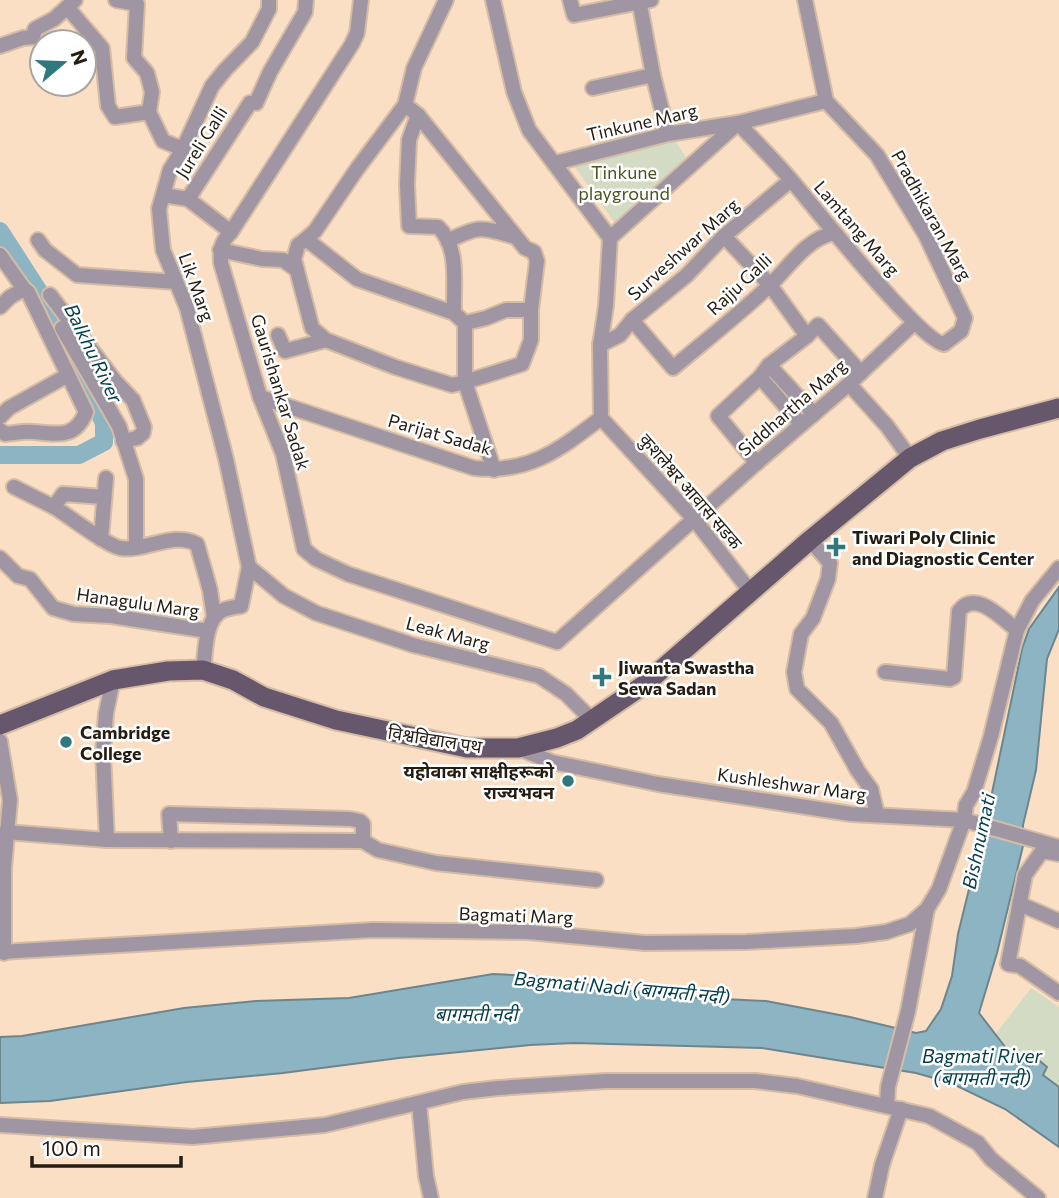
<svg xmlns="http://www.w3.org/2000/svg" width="1059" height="1198" viewBox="0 0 1059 1198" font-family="Commissioner,'Noto Sans Devanagari',sans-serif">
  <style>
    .green { fill: #d3dbc4 }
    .water { fill: #8cb4c3; stroke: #6d868e; stroke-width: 2 }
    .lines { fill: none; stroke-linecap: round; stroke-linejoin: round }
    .river { stroke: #8cb4c3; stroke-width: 18 }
    .minor-casing { stroke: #d4bca5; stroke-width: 18 }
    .major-casing { stroke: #d4bca5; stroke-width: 23 }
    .minor { stroke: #a096a3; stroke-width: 14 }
    .major { stroke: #67576c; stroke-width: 19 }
    .poi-dot { fill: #2f797c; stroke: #fff; stroke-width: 2.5 }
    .labels { text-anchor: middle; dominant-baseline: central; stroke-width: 5; stroke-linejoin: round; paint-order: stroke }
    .street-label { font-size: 18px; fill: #251c12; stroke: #fff }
    .park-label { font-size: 18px; fill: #475420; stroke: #fff }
    .poi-label { font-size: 18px; font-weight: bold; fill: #251c12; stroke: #fff; text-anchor: start }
    .water-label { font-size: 19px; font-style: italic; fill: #013d4e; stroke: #fff }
  </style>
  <rect width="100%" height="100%" fill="#fbdfc5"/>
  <g class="green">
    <path d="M672,136L687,159L620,230L574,166Z"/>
    <path d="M1031,988L1059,1007V1087L1043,1075L1047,1067L1036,1058L1030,1066L1006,1048L995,1035Z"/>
  </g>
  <path class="water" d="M1059,587V629L1047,659L1036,770L1023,825V846L997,953L979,1013L1006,1048L1029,1066L1036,1058L1047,1067L1043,1075L1059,1087V1147L1005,1109L951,1083L916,1073L762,1048L574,1043L530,1045L399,1058L283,1073L187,1082L50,1101L0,1103V1037L22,1036L184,1008L256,1001L349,998L493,974L532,976L663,996L766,1001L850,1017L916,1033L926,1031L941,1009L952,976L958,934L988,812L1022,649L1029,629Z"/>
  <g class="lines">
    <path class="river" d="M0,231L47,304L104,423V442L79,455H0"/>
    <g class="minor-casing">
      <g id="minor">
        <path d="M116,0L137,4L134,58L147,73L152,92L149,112L163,141L183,149"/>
        <path d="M269,0V9L252,42L225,70L212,86L183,149L170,170L159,209L163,250L187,308L226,459L249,567L284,596L316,613L413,645L539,676L566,694L592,720"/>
        <path d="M361,0L357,33L352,44L231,232C221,242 220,249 221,263L260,397L283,454L304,549L316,559L348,574L557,642L753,466L849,384L914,323"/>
        <path d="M493,0L514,92L529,130L610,238L606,306L600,345L601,418"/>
        <path d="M570,0L574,15L651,0"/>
        <path d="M639,0L653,75L668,134"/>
        <path d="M67,7L102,48L108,106L115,117L149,112"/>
        <path d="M0,46L23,38L33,37L35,29L54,19L75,0"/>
        <path d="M593,88L653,75"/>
        <path d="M405,105L418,115L525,248L534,252L537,261L531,310"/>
        <path d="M418,115L409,140L407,185L409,226L438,227C460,247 453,285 454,313"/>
        <path d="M555,163L668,134L738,123L826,101"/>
        <path d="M163,195L188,199L231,232"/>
        <path d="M188,199L250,103H256L270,72L305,12L306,0"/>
        <path d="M724,236L770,285L807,336"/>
        <path d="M610,238L738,123C756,142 775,161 792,181C814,207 920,341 944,344L961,331L965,318L925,234L877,155L826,101L805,0"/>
        <path d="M306,239L315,231L357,169L405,105L414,68L446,0"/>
        <path d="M38,240L45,250L77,275L176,282"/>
        <path d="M448,241C479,225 483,227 515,237"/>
        <path d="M220,250L262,259L283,260L297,270"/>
        <path d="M0,255L24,289"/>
        <path d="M50,295L115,381L133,400L144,427L143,433L137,438L123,441"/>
        <path d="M0,307L10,297L24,289L28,292L86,412C75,439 58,434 34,432C25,431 15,433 5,434L0,430"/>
        <path d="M632,320L673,368C705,341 738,315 768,287C788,269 805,239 834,233"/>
        <path d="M465,323V382L522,364L531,340V310H506L486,318L465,323L454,313L357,279L306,239L298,245L294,259L312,328L326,340L395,367L452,385L465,382L494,470"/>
        <path d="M62,328L119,426L136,479V547"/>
        <path d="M278,335L285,351L326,340"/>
        <path d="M600,345L620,335L632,320L687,275L724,236L791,180"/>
        <path d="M769,365L814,414"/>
        <path d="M760,377L801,424"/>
        <path d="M849,384L887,426L910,458"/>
        <path d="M260,397L474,468C529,474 559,450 601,418"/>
        <path d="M0,417L9,408L68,375"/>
        <path d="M601,418L694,519L750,591"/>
        <path d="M757,463L718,416L760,377L769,365L807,336L818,325L861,373"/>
        <path d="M14,487L54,507"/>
        <path d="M104,497L63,494L54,507C69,516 106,545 120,548C146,552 172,531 197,544L210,590L214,617"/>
        <path d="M101,539L106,478"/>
        <path d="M810,540L830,563L828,579L813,618L801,634L794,672L797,689L831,723L858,771L871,789L877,814"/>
        <path d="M0,558L18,576L30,579L53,608L74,614L111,616L208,631"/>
        <path d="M203,670C206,652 204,619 223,610C228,608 235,607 241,606L249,567"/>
        <path d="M885,672L950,679L954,677L959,611C976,589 1002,619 1017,630"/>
        <path d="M0,741L10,800L4,868V953"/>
        <path d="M518,748L552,762L658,784L851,814L964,820L1059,847"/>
        <path d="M6,832L107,840L363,841L378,850L436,863L596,880"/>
        <path d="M107,840L103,753L106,713L113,680"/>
        <path d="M171,841L169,814L350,819L360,821L363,824V841"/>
        <path d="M1059,854L1042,851L1025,875L1008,964L1020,966L1059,993"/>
        <path d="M1020,904L1059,921"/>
        <path d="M0,952L373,930L528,932L645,943L746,942L856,936L886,932L910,924L927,909L939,889L964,820L966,805L974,792L991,736L1017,630L1032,601L1059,568"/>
        <path d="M419,1103L426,1176L431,1198"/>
        <path d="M887,1105L888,1087L908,1011L927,909"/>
        <path d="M0,1125L193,1137L325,1125L463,1092L498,1088L606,1081H755L797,1086L929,1116L978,1143L991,1159L1038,1198"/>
        <path d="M875,1198L882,1165L901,1109"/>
      </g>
    </g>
    <g class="major-casing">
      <path id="major" d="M0,725L113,680L168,671L203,670L233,680L264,697L336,720L467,748H518L557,738L577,730L645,684L810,540L910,458L942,441L980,429L1059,408"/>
    </g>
    <use href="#minor" class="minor"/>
    <use href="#major" class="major"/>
  </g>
  <g class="poi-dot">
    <path d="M832.5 536.5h7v7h7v7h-7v7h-7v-7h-7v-7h7z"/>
    <path d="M598.5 666.5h7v7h7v7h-7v7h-7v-7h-7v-7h7z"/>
    <circle cx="66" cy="742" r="7"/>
    <circle cx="568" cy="781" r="7"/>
  </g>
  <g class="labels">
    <g class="street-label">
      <text transform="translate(642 122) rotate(-13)">Tinkune Marg</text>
      <text transform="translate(201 142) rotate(-58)">Jureli Galli</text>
      <text transform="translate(932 215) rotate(61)">Pradhikaran Marg</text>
      <text transform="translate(857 228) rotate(49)">Lamtang Marg</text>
      <text transform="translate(683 249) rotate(-42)">Surveshwar Marg</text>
      <text transform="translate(739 284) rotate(-43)">Rajju Galli</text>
      <text transform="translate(197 287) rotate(70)">Lik Marg</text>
      <text transform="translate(281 392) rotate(73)">Gaurishankar Sadak</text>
      <text transform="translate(792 407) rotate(-41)">Siddhartha Marg</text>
      <text transform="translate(440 434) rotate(16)">Parijat Sadak</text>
      <text transform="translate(691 491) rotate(49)">कुशलेश्वर आवास सडक</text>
      <text transform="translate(138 602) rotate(8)">Hanagulu Marg</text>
      <text transform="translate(448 633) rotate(15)">Leak Marg</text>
      <text transform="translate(435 739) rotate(9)">विश्वविद्याल पथ</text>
      <text transform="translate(792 784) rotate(8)">Kushleshwar Marg</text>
      <text transform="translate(516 915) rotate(2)">Bagmati Marg</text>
    </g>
    <g class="park-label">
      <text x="624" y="172">Tinkune<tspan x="624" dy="21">playground</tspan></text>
    </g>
    <g class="poi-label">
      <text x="852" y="537">Tiwari Poly Clinic<tspan x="852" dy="21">and Diagnostic Center</tspan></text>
      <text x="618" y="667">Jiwanta Swastha<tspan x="618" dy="21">Sewa Sadan</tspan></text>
      <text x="80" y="732">Cambridge<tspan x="80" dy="21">College</tspan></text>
      <text x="554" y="771" text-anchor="end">यहोवाका साक्षीहरूको<tspan x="554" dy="21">राज्यभवन</tspan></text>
    </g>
    <g class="water-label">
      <text transform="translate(94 353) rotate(64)">Balkhu River</text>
      <text transform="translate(978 841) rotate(-78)">Bishnumati</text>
      <text transform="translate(622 987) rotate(5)">Bagmati Nadi (बागमती नदी)</text>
      <text x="476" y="1013">बागमती नदी</text>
      <text x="982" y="1055">Bagmati River<tspan x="982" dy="22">(बागमती नदी)</tspan></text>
    </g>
  </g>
  <g transform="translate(63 63) rotate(71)"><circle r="33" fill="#ffffff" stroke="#a8a4a0" stroke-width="2"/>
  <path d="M0-5L12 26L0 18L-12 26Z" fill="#2f797c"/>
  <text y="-10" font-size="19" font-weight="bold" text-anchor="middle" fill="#251c12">N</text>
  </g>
  <path d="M32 1156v10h149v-10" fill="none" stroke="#251c12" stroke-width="3.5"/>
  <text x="42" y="1156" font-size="21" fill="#251c12" stroke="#ffffff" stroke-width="5" paint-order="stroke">100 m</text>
</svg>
